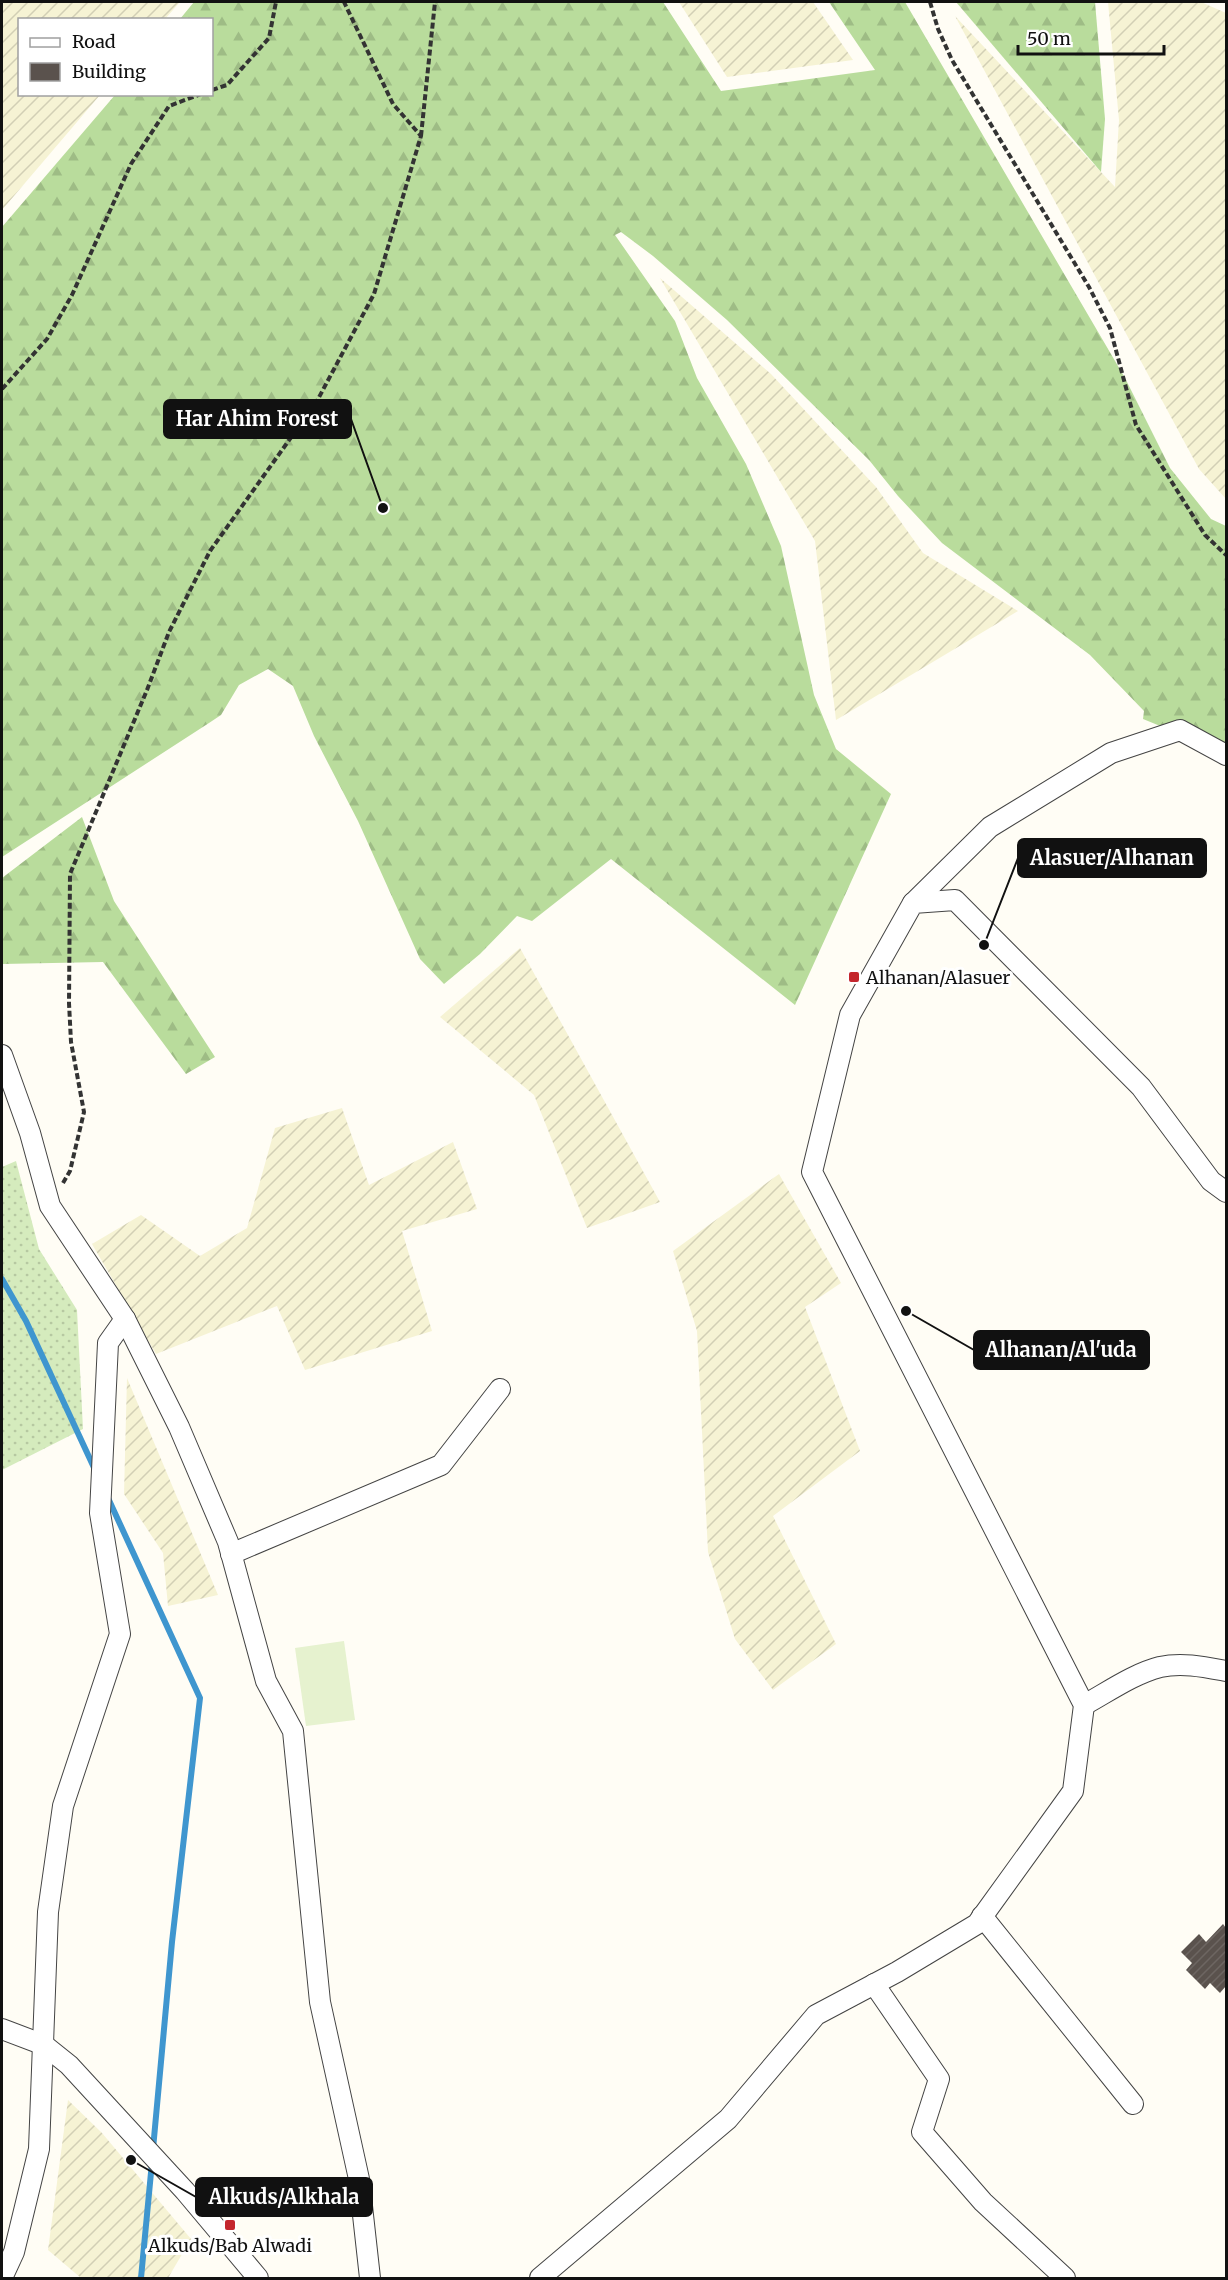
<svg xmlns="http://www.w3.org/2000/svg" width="1228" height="2280" viewBox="0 0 1228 2280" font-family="Merriweather,serif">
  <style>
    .farmland { fill: url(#farmland-furrows) }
    .grass { fill: url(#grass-dots) }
    .forest { fill: url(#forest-firs) }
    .pitch { fill: #e6f2cf }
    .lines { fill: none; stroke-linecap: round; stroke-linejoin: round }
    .stream { stroke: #3f96cf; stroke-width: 6 }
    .building { fill: url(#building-hatch) }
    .street-casing { stroke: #444; stroke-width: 22 }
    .path { stroke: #333; stroke-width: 4; stroke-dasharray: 6 3; stroke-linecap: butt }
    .street { stroke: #fff; stroke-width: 20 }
    .poi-dot { fill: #c4262e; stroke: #fff; stroke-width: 2 }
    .labels { text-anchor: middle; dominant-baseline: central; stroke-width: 6; stroke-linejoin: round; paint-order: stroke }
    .poi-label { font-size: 18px; fill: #111; stroke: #fff; text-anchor: start }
    .leader { fill: none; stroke: #111; stroke-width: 2 }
    .callout-dot { fill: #111; stroke: #fff; stroke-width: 2 }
    .callout { fill: #111; stroke: #111; stroke-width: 2 }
    .callout-label { font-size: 20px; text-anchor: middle; font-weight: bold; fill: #fff }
  </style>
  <defs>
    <pattern id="farmland-furrows" width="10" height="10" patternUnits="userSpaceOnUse" patternTransform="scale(1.5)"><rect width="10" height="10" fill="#f6f3d4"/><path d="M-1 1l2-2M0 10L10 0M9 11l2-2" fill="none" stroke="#d2cfb5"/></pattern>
    <pattern id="grass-dots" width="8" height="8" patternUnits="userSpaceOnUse" patternTransform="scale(1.5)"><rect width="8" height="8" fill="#d5ebbd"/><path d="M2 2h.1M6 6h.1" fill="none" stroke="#b6c8a1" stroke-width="1.8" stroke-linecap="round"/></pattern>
    <pattern id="forest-firs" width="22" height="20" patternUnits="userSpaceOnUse" patternTransform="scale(1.5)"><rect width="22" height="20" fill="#b9dc9c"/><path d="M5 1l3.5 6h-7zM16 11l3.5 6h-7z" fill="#9ebc85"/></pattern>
    <pattern id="building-hatch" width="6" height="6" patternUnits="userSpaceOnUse" patternTransform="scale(1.5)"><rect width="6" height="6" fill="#5a524d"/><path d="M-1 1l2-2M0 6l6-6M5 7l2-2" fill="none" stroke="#6d6662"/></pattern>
  </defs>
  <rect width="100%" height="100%" fill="#fffdf5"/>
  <g class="farmland">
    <path d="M2,2H180L165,19L20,20V94L100,95L2,210Z"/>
    <path d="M679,2H813L853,60L727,77Z"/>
    <path d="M1108,2H1201L1226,13V499L1199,469L955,16L1115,187L1119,120Z"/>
    <path d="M660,278L771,374L876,487L923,553L1018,611L836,720L815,541Z"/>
    <path d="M520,948L660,1202L587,1228L534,1095L440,1017Z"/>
    <path d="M342,1108L369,1185L453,1142L477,1209L402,1231L432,1331L305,1370L277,1306L156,1354L92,1244L141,1215L200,1256L247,1228L275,1128Z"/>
    <path d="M779,1174L841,1283L805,1307L860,1451L773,1516L836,1644L773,1690L735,1639L708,1552L697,1331L673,1251Z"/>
    <path d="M127,1378L218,1595L168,1606L163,1553L124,1494Z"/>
    <path d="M68,2100L102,2133L191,2239L168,2278H81L48,2250Z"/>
  </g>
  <path class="grass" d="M16,1161L39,1249L77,1310L83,1429L2,1470V1167Z"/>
  <g class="forest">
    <path d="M194,2H663L721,91L875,70L829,2H905L1125,378L1170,468L1211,519L1226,526V765L1170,730L1143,719L1144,711L1090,655L942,543L898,496L869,460L727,320L653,256L621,232L615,235L675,321L697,378L746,464L781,546L814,695L836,749L891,794L795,1005L611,859L532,921L517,916L480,954L444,984L420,959L358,821L314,736L293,686L268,669L239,685L221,715L209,723L2,857V227L115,95L212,94V20L180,19Z"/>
    <path d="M956,2H1095L1105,119L1101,172Z"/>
    <path d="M82,817L114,901L215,1057L186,1074L103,962L2,964V878Z"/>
  </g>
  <path class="pitch" d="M344,1641L355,1720L306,1726L295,1648Z"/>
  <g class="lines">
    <g class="stream">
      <path d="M2,1279L26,1321L96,1472"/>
      <path d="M108,1498L200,1698L172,1942L153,2149"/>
      <path d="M141,2278L152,2162"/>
    </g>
  </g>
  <path class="building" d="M1223,1924L1226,1928V1986L1220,1993L1210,1983L1205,1989L1186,1970L1192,1963L1181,1952L1199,1934L1206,1942Z"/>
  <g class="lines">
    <g class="street-casing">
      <g id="street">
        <path d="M913,903L990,827L1111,753L1180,730L1226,755"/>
        <path d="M2,1055L30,1133L50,1206L125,1319L179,1427L228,1542L266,1681L293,1731L320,2002L359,2179L370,2278"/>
        <path d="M231,1554L441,1465L500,1389"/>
        <path d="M1084,1705C1108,1692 1133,1674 1160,1667C1182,1662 1205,1667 1226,1671"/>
        <path d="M982,1916L1133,2104"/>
        <path d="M874,1984L939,2079L922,2132L983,2202L1065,2278"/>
        <path d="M2,2029L44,2045L69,2065L185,2191L258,2278"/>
        <path d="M2,2278L14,2252L39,2149L48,1912L63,1806L120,1634L100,1513L108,1343L125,1319"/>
        <path d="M540,2278L728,2119L816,2015L897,1972L977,1924L1073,1791L1084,1705L812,1172L850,1015L913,903L955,900L1141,1087L1211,1181L1226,1192"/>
      </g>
    </g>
    <g class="path">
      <path d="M930,2L938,29L952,60L1089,287L1110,328L1136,425L1205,535L1226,555"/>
      <path d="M212,90L227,85L269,38L276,2"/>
      <path d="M421,136L435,2"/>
      <path d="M2,389L47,339L72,295L131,164L169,106L201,94"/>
      <path d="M63,1183L70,1171L84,1112L71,1042L69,1003L70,874L147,690L169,632L210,551L317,401L374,294L421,136L393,104L344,2"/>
    </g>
    <use href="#street" class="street"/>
  </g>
  <g class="poi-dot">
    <rect x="848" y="971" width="12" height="12" rx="3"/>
    <rect x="224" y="2219" width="12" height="12" rx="3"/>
  </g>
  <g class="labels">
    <g class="poi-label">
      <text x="866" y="977">Alhanan/Alasuer</text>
      <text x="230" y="2245" text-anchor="middle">Alkuds/Bab Alwadi</text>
    </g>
  </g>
  <path class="leader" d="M383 508L351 419M984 945L1018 858M906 1311L974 1350M131 2160L196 2197"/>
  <g class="callout-dot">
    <circle cx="383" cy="508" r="6"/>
    <circle cx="984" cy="945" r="6"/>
    <circle cx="906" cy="1311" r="6"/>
    <circle cx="131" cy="2160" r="6"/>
  </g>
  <g class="callout">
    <rect x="164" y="400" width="187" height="38" rx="6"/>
    <rect x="1018" y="839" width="188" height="38" rx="6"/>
    <rect x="974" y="1331" width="175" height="38" rx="6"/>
    <rect x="196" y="2178" width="176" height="38" rx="6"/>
  </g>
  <g class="callout-label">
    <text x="257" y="426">Har Ahim Forest</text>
    <text x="1112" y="865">Alasuer/Alhanan</text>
    <text x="1061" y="1357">Alhanan/Al'uda</text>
    <text x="284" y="2204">Alkuds/Alkhala</text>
  </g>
  <rect width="1228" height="2280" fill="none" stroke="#111111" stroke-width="6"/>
  <rect x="18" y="18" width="195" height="78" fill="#ffffff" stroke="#a0a0a0" stroke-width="1.5"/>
  <rect x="30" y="38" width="30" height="9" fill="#ffffff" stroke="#a0a0a0" stroke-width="1.5"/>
  <text x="72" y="48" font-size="18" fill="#111111">Road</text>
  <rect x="30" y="63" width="30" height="18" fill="#5a524d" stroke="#a0a0a0" stroke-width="1.5"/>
  <text x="72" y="78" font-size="18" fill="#111111">Building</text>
  <path d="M1018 45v9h146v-9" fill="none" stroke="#111111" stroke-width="3"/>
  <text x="1027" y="45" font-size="18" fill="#111111" stroke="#ffffff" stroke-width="4.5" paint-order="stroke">50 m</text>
</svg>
